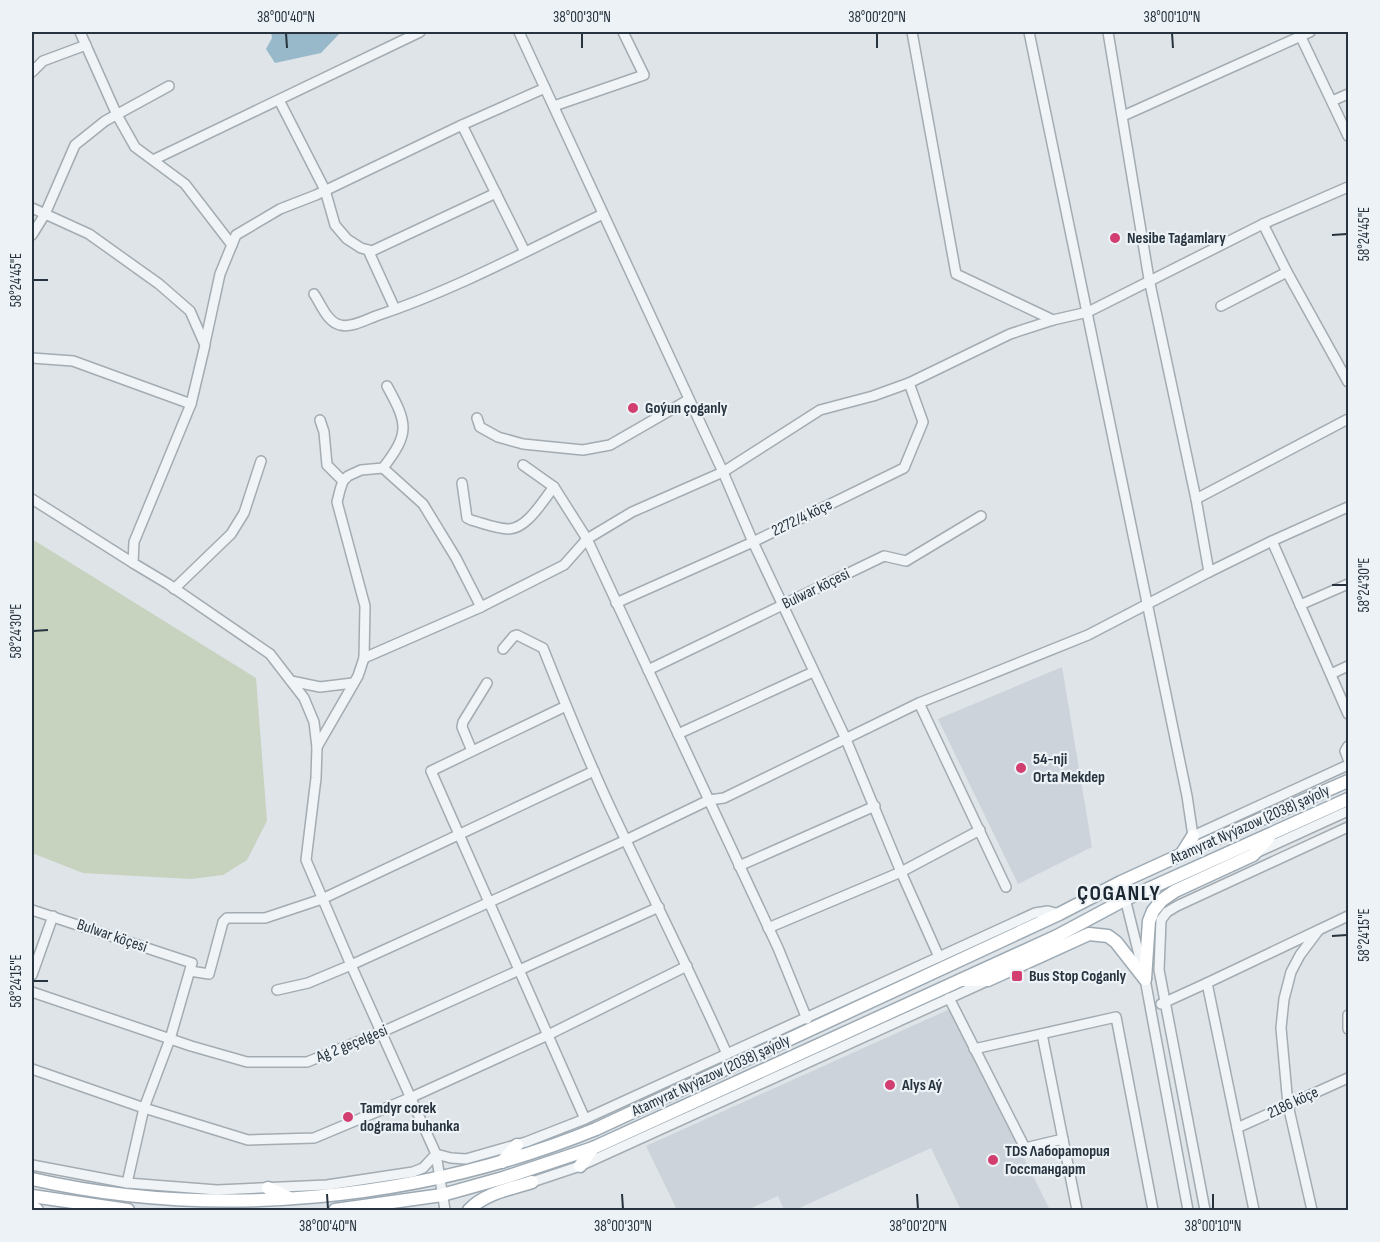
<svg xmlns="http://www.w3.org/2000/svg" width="1380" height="1242" viewBox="0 0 1380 1242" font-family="'Sofia Sans Condensed',sans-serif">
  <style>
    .built { fill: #ccd3da }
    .green { fill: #c7d2bf }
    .water { fill: #97b9c9 }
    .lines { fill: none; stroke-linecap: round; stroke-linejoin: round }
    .minor-casing { stroke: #a3acb2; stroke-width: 12 }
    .major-casing { stroke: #9daab4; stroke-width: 15 }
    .minor { stroke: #f1f4f6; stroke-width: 9 }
    .major { stroke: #fff; stroke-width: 12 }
    .ticks { fill: none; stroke: #27343f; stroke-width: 2 }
    .poi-dot { fill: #d13e6f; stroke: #edf2f6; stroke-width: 2 }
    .labels { text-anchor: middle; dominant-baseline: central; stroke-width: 4.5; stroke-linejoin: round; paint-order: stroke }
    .poi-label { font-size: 16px; font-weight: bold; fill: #27343f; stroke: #edf2f6; text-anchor: start }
    .street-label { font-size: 16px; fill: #27343f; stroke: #edf2f6 }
    .district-label { font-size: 22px; font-weight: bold; letter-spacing: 1.5px; fill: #192530; stroke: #edf2f6 }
    .neatline { fill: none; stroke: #27343f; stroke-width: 2 }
    .ticks-label { font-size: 15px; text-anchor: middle; fill: #27343f }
  </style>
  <rect width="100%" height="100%" fill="#dee4e8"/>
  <g class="built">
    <path d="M1062,667L1092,847L1018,884L938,719Z"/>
    <path d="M950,1009L1050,1210H961L931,1148L795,1210H784L778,1196L747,1210H677L646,1146Z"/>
  </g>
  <path class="green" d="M32,539L256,678L267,821L247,860L223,875L191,879L83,873L32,853Z"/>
  <path class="water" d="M271,32H341L321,53L275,63L266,49L272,38Z"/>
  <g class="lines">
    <g class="minor-casing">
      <g id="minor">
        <path d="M80,32L117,115L135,147L185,184L232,245"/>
        <path d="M519,32L723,472L753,542L845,737L901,872L939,957"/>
        <path d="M912,32L956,274L1053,320L1088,312L1263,224"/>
        <path d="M1029,32L1187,796L1193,836L1348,765"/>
        <path d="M1108,32L1149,279L1196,499L1209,572"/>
        <path d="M1299,33L1348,136"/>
        <path d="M32,72L43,61L86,45"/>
        <path d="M279,100L325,190L335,225L347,239L361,248L372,251L496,193"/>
        <path d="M1332,101L1348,94"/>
        <path d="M554,106L644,75L623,32"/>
        <path d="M1123,116L1310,32"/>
        <path d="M462,125L525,252"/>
        <path d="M153,160L420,32"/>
        <path d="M1348,187L1263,224L1287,272L1348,382"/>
        <path d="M32,208L89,234L159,284L190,311L205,345L191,404L134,542L133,563L168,584L270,654L304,698L314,722L317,747L316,778L306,860L351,965L436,1154L445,1210"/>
        <path d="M32,235L45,214L75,145L105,121L169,86"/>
        <path d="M368,250L395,309"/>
        <path d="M314,294C321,304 327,322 340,325C351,328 365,320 376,316C455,290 528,250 603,214"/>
        <path d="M1221,306L1287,272"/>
        <path d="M205,343L220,274L236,235L280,209L316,195L462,125L545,88"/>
        <path d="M32,358L73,361L191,404"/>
        <path d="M477,418L480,427L498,437L523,444L583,450L610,445L688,400"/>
        <path d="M320,420L324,432L327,465L343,481"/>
        <path d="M523,465L554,487L587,539L778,948L807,1019"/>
        <path d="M383,468L423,504L456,558L481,607"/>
        <path d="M462,483L467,518L471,520C482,523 497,529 509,529C528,528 543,500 554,487"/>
        <path d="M32,499L133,563"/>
        <path d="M1196,499L1348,419"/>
        <path d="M1272,541L1348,714"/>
        <path d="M174,589L231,534L244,513L261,461"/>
        <path d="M616,603L753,542L904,468L923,422L909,383"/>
        <path d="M1300,605L1348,584"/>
        <path d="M503,649L514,636L517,635L543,648C564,701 586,755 610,807C649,890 690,971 727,1054"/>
        <path d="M364,658L481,607L564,565L587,539L632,512L723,472L820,410L873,396L909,383L1010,334L1053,320"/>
        <path d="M648,670L884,556L906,561L981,516"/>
        <path d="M1331,674L1348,666"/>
        <path d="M291,681L320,687L353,683"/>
        <path d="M919,703L1006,887"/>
        <path d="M566,706L431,771L585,1119"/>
        <path d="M678,734L813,672"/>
        <path d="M1348,746L1345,751L1348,759"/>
        <path d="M317,747L358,676L364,658L365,606L337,502L340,490L343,481L348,476L361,470L383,468C410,433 408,424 387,386"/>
        <path d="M472,751L462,727L463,722L487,683"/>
        <path d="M1258,852L1348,811"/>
        <path d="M739,866L875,806"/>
        <path d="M1121,882L1145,979L1188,1210"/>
        <path d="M32,910L192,963L170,1039L144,1108L127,1183"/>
        <path d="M768,928L901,872L980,830"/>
        <path d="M190,971L209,974L223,922L227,918H265L322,899L594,771"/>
        <path d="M32,975L53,916"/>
        <path d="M277,990L308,983L351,965L626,840L709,800L724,798L919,703L1088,635L1209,572L1272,541L1348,507"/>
        <path d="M32,992L191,1046L247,1062H307L382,1032L659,907"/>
        <path d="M949,998L1025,1148L1063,1139"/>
        <path d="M1161,1004L1207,983"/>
        <path d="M1348,1015V1029"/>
        <path d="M1042,1034L1077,1210"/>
        <path d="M974,1049L1116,1017L1153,1210"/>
        <path d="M32,1069L144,1108L248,1140L314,1138L412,1097L548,1035L687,966"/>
        <path d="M1237,1128L1348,1078"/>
        <path d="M32,1165L127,1183L217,1190L327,1185L413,1172L423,1168L436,1154L451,1158L466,1159L526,1142L585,1119L1035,913L1048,911L1059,914"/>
        <path d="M532,1182L580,1166L985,982"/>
        <path d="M1205,1210L1159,970L1161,920L1167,912L1177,906L1348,827"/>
        <path d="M1254,1210L1207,983L1348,916"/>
        <path d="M1312,1210L1288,1105L1281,1028L1284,999L1291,972L1300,955L1318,931"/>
      </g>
    </g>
    <g class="major-casing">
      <g id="major">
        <path d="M1181,855L1193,836"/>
        <path d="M1145,979L1149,921L1153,911L1162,900L1175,891L1253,855L1269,837"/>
        <path d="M961,980H988L1089,934L1108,936L1116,942L1145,979"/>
        <path d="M502,1162L517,1145"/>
        <path d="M580,1166L593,1148"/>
        <path d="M32,1179C216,1221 422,1200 596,1129L1059,914L1121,882L1191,850L1348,781"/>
        <path d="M268,1188L289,1198"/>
        <path d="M32,1196L128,1210"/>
        <path d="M32,1206L37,1210"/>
        <path d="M335,1210L442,1195L503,1178L593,1148L1057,936L1126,899L1348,799"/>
        <path d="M469,1210C485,1193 510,1189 532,1182"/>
      </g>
    </g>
    <use href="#minor" class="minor"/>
    <use href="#major" class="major"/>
  </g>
  <path class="ticks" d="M286,33L287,48M582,33V48M877,33V48M1172,33L1173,48M1332,235L1347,234M33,280H48M1332,585H1347M33,631L48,630M1332,936L1347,935M33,981H48M327,1194L328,1209M622,1194L623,1209M917,1194L918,1209M1213,1194V1209"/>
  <g class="poi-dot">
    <circle cx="1115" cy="238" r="6"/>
    <circle cx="633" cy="408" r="6"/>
    <circle cx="1021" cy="768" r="6"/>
    <rect x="1011" y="970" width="12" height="12" rx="3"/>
    <circle cx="890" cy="1085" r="6"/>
    <circle cx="348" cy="1117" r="6"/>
    <circle cx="993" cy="1160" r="6"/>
  </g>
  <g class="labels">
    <g class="poi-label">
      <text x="1127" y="238">Nesibe Tagamlary</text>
      <text x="645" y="408">Goýun çoganly</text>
      <text x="1033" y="759">54-nji<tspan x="1033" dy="18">Orta Mekdep</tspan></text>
      <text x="1029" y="976">Bus Stop Coganly</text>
      <text x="902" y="1085">Alys Aý</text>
      <text x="360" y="1108">Tamdyr corek<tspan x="360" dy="18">dograma buhanka</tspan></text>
      <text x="1005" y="1151">TDS Лаборатория<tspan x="1005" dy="18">Госстандарт</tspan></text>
    </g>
    <g class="street-label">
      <text transform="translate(802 518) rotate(-26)">2272/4 köçe</text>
      <text transform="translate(816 589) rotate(-26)">Bulwar köçesi</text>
      <text transform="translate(1250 825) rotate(-24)">Atamyrat Nyýazow (2038) şaýoly</text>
      <text transform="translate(112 936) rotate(19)">Bulwar köçesi</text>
      <text transform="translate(352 1044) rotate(-22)">Ag 2 geçelgesi</text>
      <text transform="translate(711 1076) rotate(-25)">Atamyrat Nyýazow (2038) şaýoly</text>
      <text transform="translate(1293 1103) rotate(-25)">2186 köçe</text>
    </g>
    <g class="district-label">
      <text x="1119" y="893">ÇOGANLY</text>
    </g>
  </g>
  <rect width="1380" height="1242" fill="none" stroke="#edf2f6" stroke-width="66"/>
  <rect x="33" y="33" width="1314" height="1176" class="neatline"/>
  <g class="ticks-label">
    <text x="286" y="22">38°00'40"N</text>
    <text x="582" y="22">38°00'30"N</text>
    <text x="877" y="22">38°00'20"N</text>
    <text x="1172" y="22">38°00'10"N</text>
    <text transform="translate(1364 234) rotate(-90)" y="5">58°24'45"E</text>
    <text transform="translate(16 280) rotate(-90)" y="5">58°24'45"E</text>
    <text transform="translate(1364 585) rotate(-90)" y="5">58°24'30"E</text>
    <text transform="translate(16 631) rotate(-90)" y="5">58°24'30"E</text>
    <text transform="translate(1364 935) rotate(-90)" y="5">58°24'15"E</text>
    <text transform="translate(16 981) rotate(-90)" y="5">58°24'15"E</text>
    <text x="328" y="1231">38°00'40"N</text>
    <text x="623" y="1231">38°00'30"N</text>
    <text x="918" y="1231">38°00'20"N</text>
    <text x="1213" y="1231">38°00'10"N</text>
  </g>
</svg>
